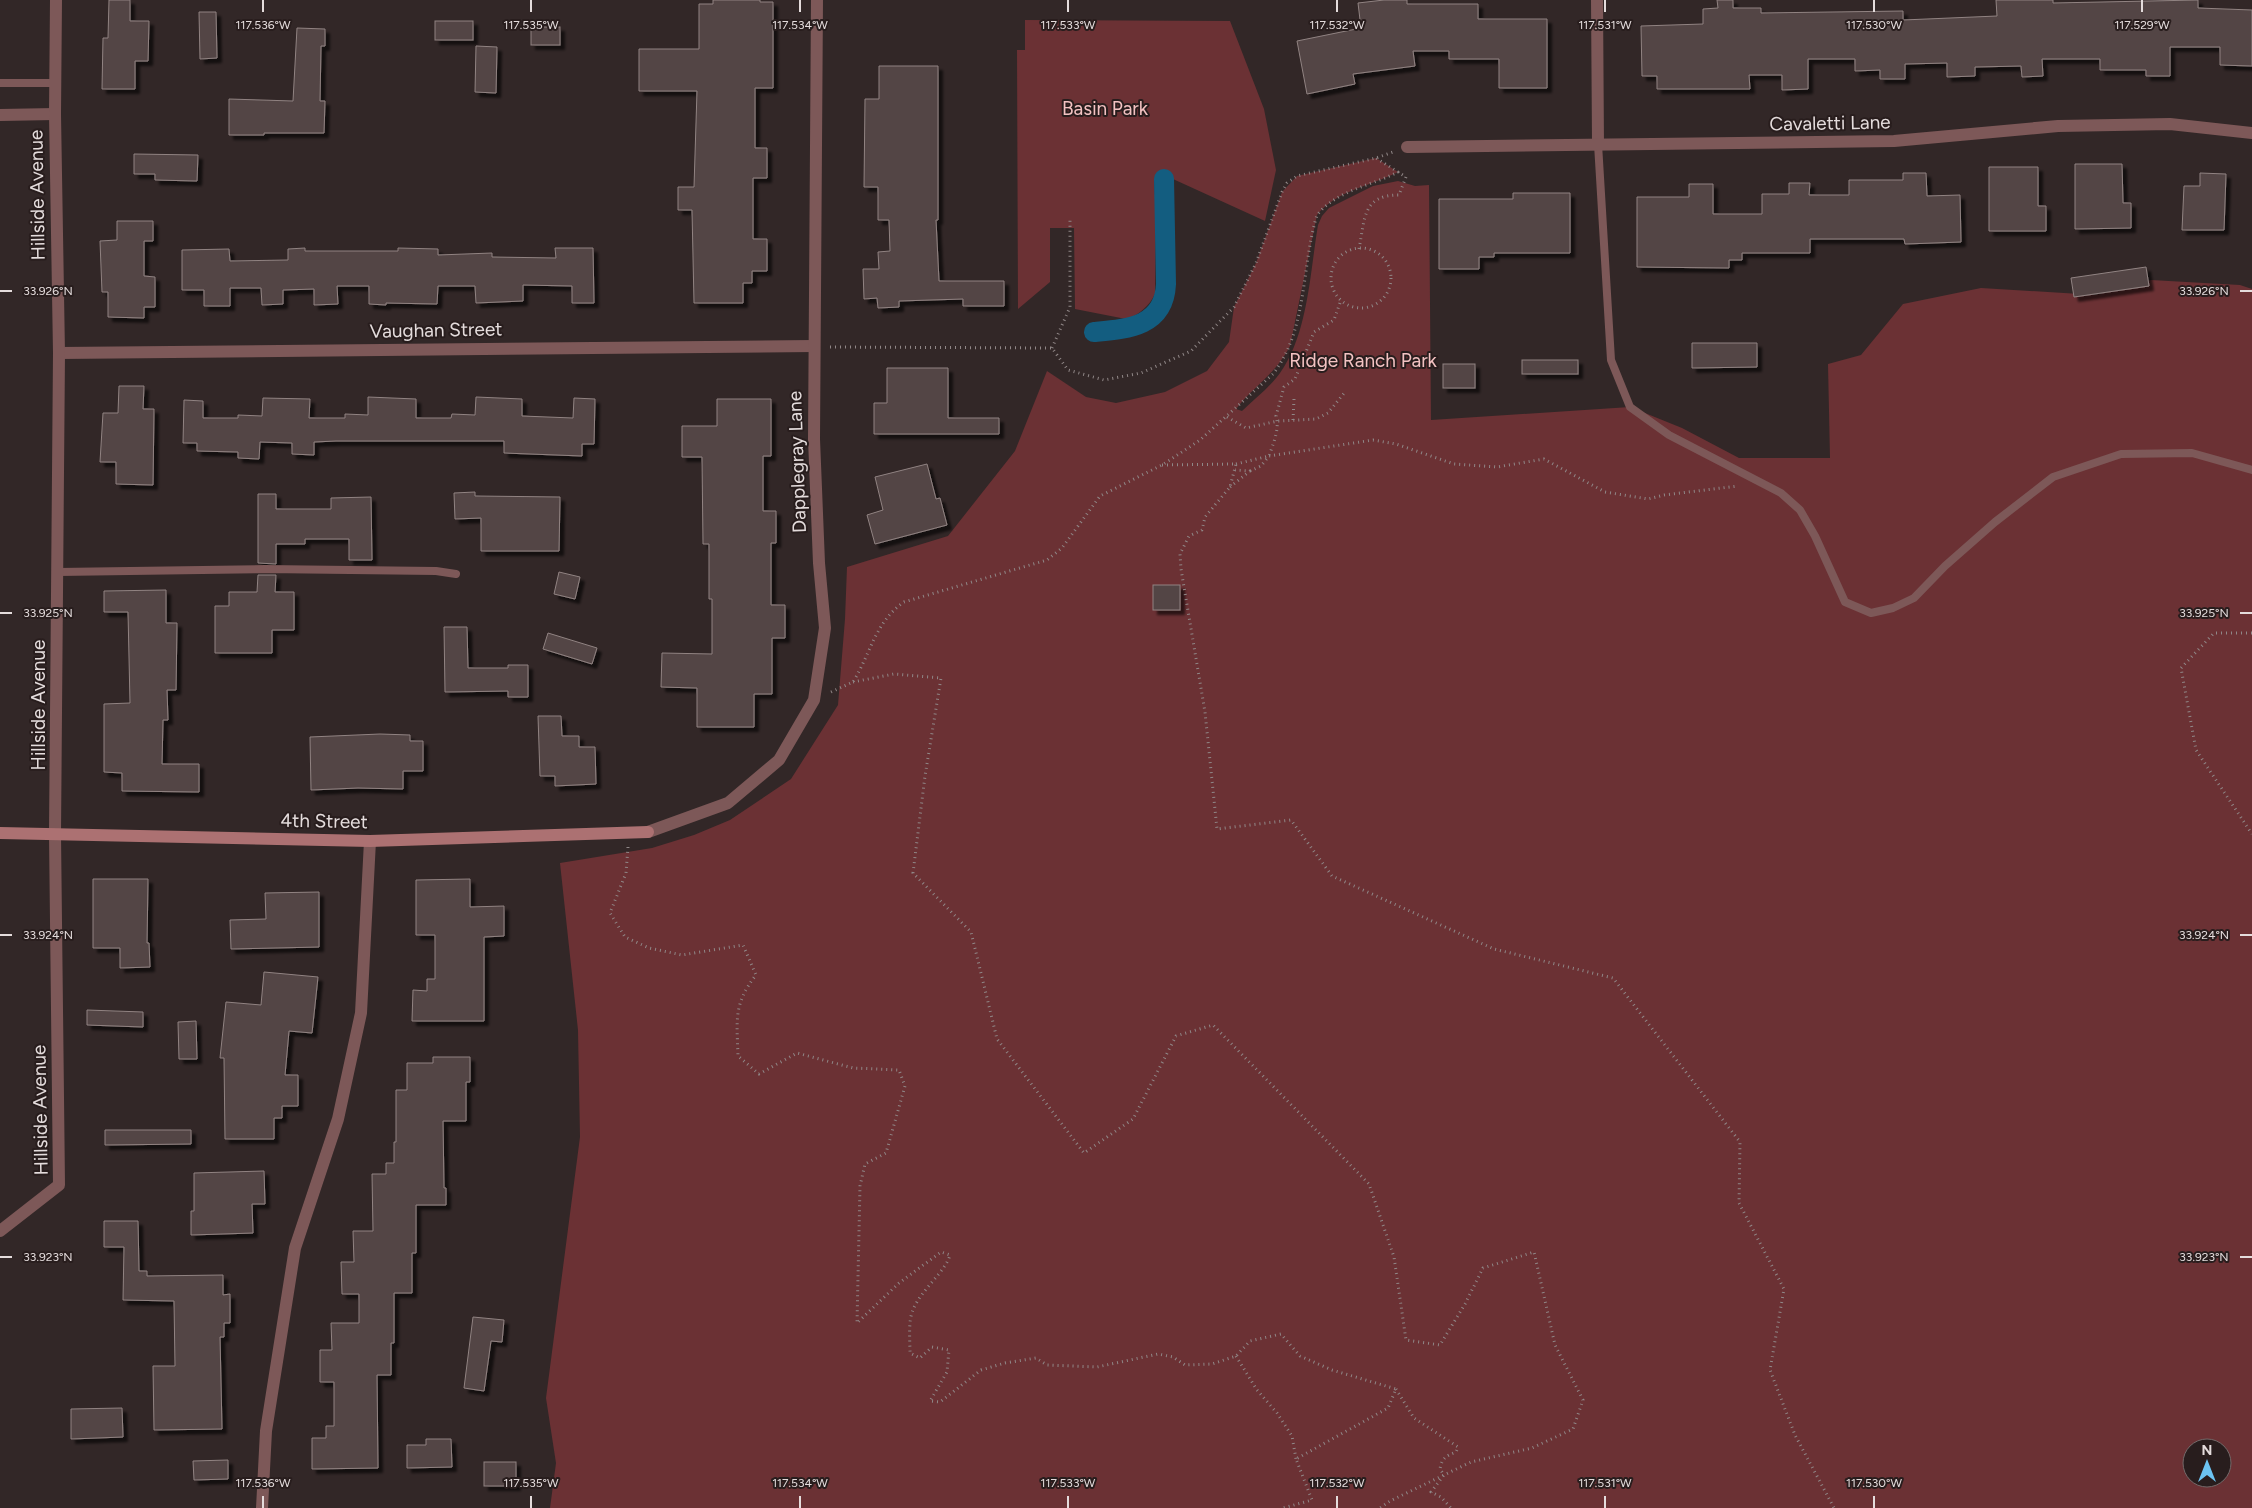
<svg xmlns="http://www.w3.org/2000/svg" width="2252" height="1508" viewBox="0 0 2252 1508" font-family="Figtree,sans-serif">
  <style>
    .green { fill: #6b3134; fill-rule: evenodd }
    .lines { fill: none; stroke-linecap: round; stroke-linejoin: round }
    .canal { stroke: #135d80; stroke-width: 20 }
    .building { fill: #524545; stroke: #918382; filter: url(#shadow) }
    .path { stroke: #908787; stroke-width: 3; stroke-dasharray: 1 4; stroke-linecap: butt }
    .lane { stroke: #7d5858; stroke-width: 8 }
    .street { stroke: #7d5858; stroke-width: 12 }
    .secondary { stroke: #ac7172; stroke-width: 12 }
    .ticks { fill: none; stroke: #e4dcdc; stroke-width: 2 }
    .labels { text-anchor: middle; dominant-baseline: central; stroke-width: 4; stroke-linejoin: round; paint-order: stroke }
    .park-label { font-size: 19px; fill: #f3c2c2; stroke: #281d1d }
    .street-label { font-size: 19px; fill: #e4dcdc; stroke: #281d1d }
    .ticks-label { font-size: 12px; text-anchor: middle; fill: #e4dcdc; stroke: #281d1d; stroke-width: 4; stroke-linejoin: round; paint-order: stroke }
  </style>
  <defs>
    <filter id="shadow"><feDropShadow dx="4.5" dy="4.5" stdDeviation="1" flood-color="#0009"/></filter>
  </defs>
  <rect width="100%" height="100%" fill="#322727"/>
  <g class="green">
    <path d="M1025,20L1230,21L1264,109L1276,170L1265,221L1162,174L1154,180L1156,210L1155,294C1150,305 1138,316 1126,319L1075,309L1074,228H1050V282L1018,309L1017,50H1025Z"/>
    <path d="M1376,158L1398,172C1371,186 1337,190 1317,215L1290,346C1275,375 1255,385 1236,409L1242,411C1254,399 1270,387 1280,373C1308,334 1310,272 1318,225L1322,216L1329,208L1373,186L1398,181L1415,186L1429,185L1431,420L1630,407L1682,428L1739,458H1830L1828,364L1861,355L1903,304L1981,288L2096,295L2151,280L2240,285L2252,289V1508H550L556,1463L546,1398L580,1137L578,1030L560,863L652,848L694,835L730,820L791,779L838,705L845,619L847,567L948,536L1015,451L1047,371L1086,397L1116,403L1165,392L1207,371L1229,342L1234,307L1256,263L1282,192L1297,176ZM2192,1448H2222V1478H2192Z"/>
  </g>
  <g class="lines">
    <path class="canal" d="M1094,332C1127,329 1164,327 1166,284L1164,179"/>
  </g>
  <g class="building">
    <path d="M109,0H130V21H149L148,61H135V89H102L103,38H108Z"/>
    <path d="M713,0H760V2H773V88H755V148H767V178H753V239H767V271H752V283H743V303H694L692,210H678V187H694L697,91H639V49H699V4H713Z"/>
    <path d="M1384,0H1407V4H1478V19H1547V88H1499V59H1449V51H1413L1415,66L1353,74L1355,84L1307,94L1297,41L1361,28L1358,3Z"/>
    <path d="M1717,0H1733V8H1761V13L1903,11V20L1997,16L1996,0H2053V3L2198,0V8L2252,10V66L2220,65V47H2170V76H2146V70H2100V59H2042L2043,76L2022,77L2021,66L1975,67V76L1947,77V63L1905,64V79H1880V70L1855,71V59H1808V89L1782,90V75H1749L1750,89H1657V76H1642L1641,26L1703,24V9L1718,8Z"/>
    <path d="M199,12H216L217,58L200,59Z"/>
    <rect x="435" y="21" width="38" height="19"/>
    <rect x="531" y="27" width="29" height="18"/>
    <path d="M297,28L325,29V46H321L320,101H325L324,133H264V135H229V99L293,101Z"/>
    <path d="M476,46L497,47L496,93L475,92Z"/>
    <path d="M879,66H938V220H936L939,281H1004V306H963V299L899,301V307L878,308L877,298L864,299L863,269H879L878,252L890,251L889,220H878V187H864L865,99H879Z"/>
    <path d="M134,154L198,155L197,181L155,180V174H134Z"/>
    <path d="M2075,164H2122L2123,203H2131V228L2075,229Z"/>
    <path d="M1989,167H2038V206H2046V231H1989Z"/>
    <path d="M1903,173H1926L1927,196L1960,195L1961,242L1905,244L1904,239H1810V253H1742V260H1729V268L1637,267V197H1689V184H1713V214H1762V194H1789V183H1810L1809,195H1849V180H1903Z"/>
    <path d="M2200,173L2226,174L2224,230H2182L2184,186H2200Z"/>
    <path d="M1513,193H1570V253H1494V257H1479V269H1439V199H1513Z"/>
    <path d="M117,221H153V241H144V276L155,277V307H144V318L108,317V292H102L100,241L117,240Z"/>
    <path d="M305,248V251H398V248L438,249V255L492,253V257L556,258L555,248H593L594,303H572V286L523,285V301L476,303L475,286H438L437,304L386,303V305L369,304V286H337L338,304L314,305V289L283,290V304L262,305L261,288H230V306H204V290H182V250L229,249L230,261L288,260V249Z"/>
    <path d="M2146,267L2149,286L2074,297L2071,278Z"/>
    <path d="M1692,343H1757V367L1692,368Z"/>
    <rect x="1522" y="360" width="56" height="14"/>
    <rect x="1443" y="364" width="32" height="24"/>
    <path d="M887,368H948V418H999V434H874V403H887Z"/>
    <path d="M119,386H144L143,409H154L153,485L116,484V462H100L103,413H118Z"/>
    <path d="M368,397L416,399V418H451L452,414L475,415L476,397L522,399V416L573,418L574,398L595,399L594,444H582V456L504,453V441H336L314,442V455L292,454V443L260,442L259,459L238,458V452L197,451V443H183L184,400L203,401V418H238V415L262,416L263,398L310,399L309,418H345V414L368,415Z"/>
    <path d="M717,399H771V456H763V511H776V543H771V605H785V638H772V694H754V727H697V688L661,687L662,653L712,654V599H709V544H703L702,457H682V426H717Z"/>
    <path d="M927,464L936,499L940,498L947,525L875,544L867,515L883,510L875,477Z"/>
    <path d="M475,492V496L560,497L559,551H481V518L455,519L454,493Z"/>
    <path d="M258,494H276V509H331V498L371,497L372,560H349V539H305V544H276V564L258,563Z"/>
    <path d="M559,572L580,577L575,599L554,594Z"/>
    <path d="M258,575H276L275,592H294V630H272V653H215V606H229V592H257Z"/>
    <rect x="1153" y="585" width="27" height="25"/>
    <path d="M166,590V623H177L176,690H167L168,720H163L162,764H199V792L122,791V773L104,772V704L130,703L128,612H104V591Z"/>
    <path d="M444,627H467L468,668H508V665H528V697H508V691L445,692Z"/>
    <path d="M548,633L597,648L592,664L543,649Z"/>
    <path d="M538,716H561L562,736H579V747H595L596,784L555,786V776H540Z"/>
    <path d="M380,734L410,735V741H423V771H403V789L358,788L311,790L310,737Z"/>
    <path d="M93,879H148L147,943H149L150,967L120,968V948H93Z"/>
    <path d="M470,879V907L504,906V936L484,937V1021H412L413,990L427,991V979H435V935H416V880Z"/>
    <path d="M319,892V947L231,949L230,920L266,919L265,893Z"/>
    <path d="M264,972L318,977L312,1033L289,1031L285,1075H298V1106H282V1118H274V1139H225L224,1058H220L226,1002L261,1005Z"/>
    <path d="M87,1010L143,1012V1027L87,1025Z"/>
    <path d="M196,1021L197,1059H179L178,1022Z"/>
    <path d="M433,1057H470V1082H466V1121H443L444,1188H446V1205H416V1253H412V1293H394V1343H391V1375H377L378,1468L312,1469V1438H326V1426H334V1382H320V1350H332L331,1323H359V1294H342L341,1262H354L353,1231H373L372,1174H386V1163H394V1142H396V1090H407V1063H433Z"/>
    <path d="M105,1130H191V1144L105,1145Z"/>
    <path d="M264,1171L265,1204H252L253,1233L191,1235V1211H194V1173Z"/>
    <path d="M104,1221H138L139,1271H147V1276L223,1275V1295L230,1294V1323H224V1337H220L222,1429L154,1430L153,1366H175L174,1301L123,1300L124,1247H104Z"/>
    <path d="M473,1317L504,1320L502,1342L491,1341L484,1391L464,1388Z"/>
    <path d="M122,1408L123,1437L71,1439V1409Z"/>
    <path d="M426,1439H451L452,1467L407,1468V1445H426Z"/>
    <path d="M228,1460V1479L194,1480L193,1461Z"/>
    <rect x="484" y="1462" width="32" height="24"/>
  </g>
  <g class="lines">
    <g class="path">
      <circle cx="1361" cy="278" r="30"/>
      <path d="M1359,249C1365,219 1362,195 1399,195L1406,177L1398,172"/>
      <path d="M830,347L1052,348L1068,370L1104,380L1141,373L1191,351L1234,307L1256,263L1282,192L1287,183L1297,176L1376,158L1393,152"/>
      <path d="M1052,348L1070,307V220"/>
      <path d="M1227,417L1246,428L1278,421L1316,419L1328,413L1345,392"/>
      <path d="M1293,420L1294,399"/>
      <path d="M1236,464L1269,456C1273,444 1280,429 1276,416L1284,387L1295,379L1314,332L1334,320L1341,300"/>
      <path d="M1162,465L1236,464L1230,487L1205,517L1202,530L1189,536L1180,554L1181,569L1205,712L1217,829L1291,820L1332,876L1494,949L1613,978L1740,1142L1739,1203L1784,1289L1770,1370L1795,1435L1834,1508"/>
      <path d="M1250,471L1261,466L1269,456L1373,440L1396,444L1454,464L1497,467L1544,459L1605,492L1648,499L1664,495L1738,486"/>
      <path d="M1230,487L1250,471L1235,470"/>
      <path d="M2252,633H2214L2181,668L2196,750L2252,834"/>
      <path d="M853,682L894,674L941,678L925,776L913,873L971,932L997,1039L1084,1153L1133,1119L1176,1036L1213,1025L1369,1184L1394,1257L1406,1340L1440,1345L1465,1304L1483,1268L1534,1252L1555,1345L1583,1400L1573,1429L1532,1448L1471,1462L1390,1501L1380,1508"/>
      <path d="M831,692L853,682C871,653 875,622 904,602L1047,560L1062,548L1100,496L1162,465L1200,440L1273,374C1308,329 1301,267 1317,215C1337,190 1371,186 1398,172L1376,158"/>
      <path d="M628,847L626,873L610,913L625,937L649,948L682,955L743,945L756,975C733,1004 737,1021 738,1056L759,1074L797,1053L853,1068L899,1070L905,1086L886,1153L865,1164L860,1186L857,1323L899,1283L941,1252L950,1255C946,1271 920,1291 913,1310C908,1321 910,1340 910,1353L920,1358L932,1347L949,1350L947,1372L930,1401L940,1402L981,1370L1005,1363L1036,1358L1047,1365L1097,1367L1158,1354L1173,1357L1185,1365L1212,1364L1236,1356L1250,1341L1281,1334L1300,1356L1332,1370L1396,1389L1388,1408L1296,1459L1312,1500L1283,1508"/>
      <path d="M1236,1356L1257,1390L1277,1413L1292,1436L1296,1459"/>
      <path d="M1396,1389L1414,1418L1458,1447L1456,1452C1446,1456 1442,1458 1440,1469L1444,1475L1431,1492L1441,1497L1451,1508"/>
    </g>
    <g class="lane">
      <path d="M0,83H55"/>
      <path d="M1598,144L1611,360L1630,407L1669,435L1781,493L1800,510L1815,536L1845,602L1871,613L1893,608L1914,598L1945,566L1995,522L2053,477L2121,454L2192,453L2252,470"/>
      <path d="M58,572L265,569L436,571L456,574"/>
    </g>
    <g class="street">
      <path d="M1597,0L1598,144"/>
      <path d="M0,115L55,114"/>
      <path d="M1407,147L1894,141L2058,126L2170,124L2252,133"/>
      <path d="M59,353L814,346"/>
      <path d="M648,832L728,803L779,760L814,700L825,628L819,563L814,439L817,0"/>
      <path d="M0,1231L59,1185L55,834L59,353L55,114L56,0"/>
      <path d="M262,1508L266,1431L295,1248L338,1119L361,1013L370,841"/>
    </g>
    <path class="secondary" d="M0,833L370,841L648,832"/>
  </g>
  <path class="ticks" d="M263,0V12M531,0V12M800,0V12M1068,0V12M1337,0V12M1605,0V12M1874,0V12M2142,0V12M0,291H12M2240,291H2252M0,613H12M2240,613H2252M0,935H12M2240,935H2252M0,1257H12M2240,1257H2252M263,1496V1508M531,1496V1508M800,1496V1508M1068,1496V1508M1337,1496V1508M1605,1496V1508M1874,1496V1508"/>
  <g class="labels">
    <g class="park-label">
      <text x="1105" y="108">Basin Park</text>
      <text x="1363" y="360">Ridge Ranch Park</text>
    </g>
    <g class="street-label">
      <text transform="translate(1830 123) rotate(-1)">Cavaletti Lane</text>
      <text transform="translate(37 195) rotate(-91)">Hillside Avenue</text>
      <text transform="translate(436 330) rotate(-1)">Vaughan Street</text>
      <text transform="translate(797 462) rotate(-92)">Dapplegray Lane</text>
      <text transform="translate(38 705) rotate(-90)">Hillside Avenue</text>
      <text transform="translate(324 821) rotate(1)">4th Street</text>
      <text transform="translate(40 1110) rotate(-91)">Hillside Avenue</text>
    </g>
  </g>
  <g class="ticks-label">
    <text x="263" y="29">117.536°W</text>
    <text x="531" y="29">117.535°W</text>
    <text x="800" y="29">117.534°W</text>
    <text x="1068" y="29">117.533°W</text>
    <text x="1337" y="29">117.532°W</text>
    <text x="1605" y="29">117.531°W</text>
    <text x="1874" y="29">117.530°W</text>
    <text x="2142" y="29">117.529°W</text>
    <text x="48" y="295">33.926°N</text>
    <text x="2204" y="295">33.926°N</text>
    <text x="48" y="617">33.925°N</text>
    <text x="2204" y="617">33.925°N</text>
    <text x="48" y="939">33.924°N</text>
    <text x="2204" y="939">33.924°N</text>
    <text x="48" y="1261">33.923°N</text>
    <text x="2204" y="1261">33.923°N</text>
    <text x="263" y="1487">117.536°W</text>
    <text x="531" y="1487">117.535°W</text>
    <text x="800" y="1487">117.534°W</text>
    <text x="1068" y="1487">117.533°W</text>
    <text x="1337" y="1487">117.532°W</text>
    <text x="1605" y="1487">117.531°W</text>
    <text x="1874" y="1487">117.530°W</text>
  </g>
  <g transform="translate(2207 1463)"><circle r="24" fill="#281d1d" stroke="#736969"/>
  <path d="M0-4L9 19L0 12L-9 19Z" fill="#6cc3f2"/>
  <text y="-8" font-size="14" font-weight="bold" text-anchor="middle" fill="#e4dcdc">N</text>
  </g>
</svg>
